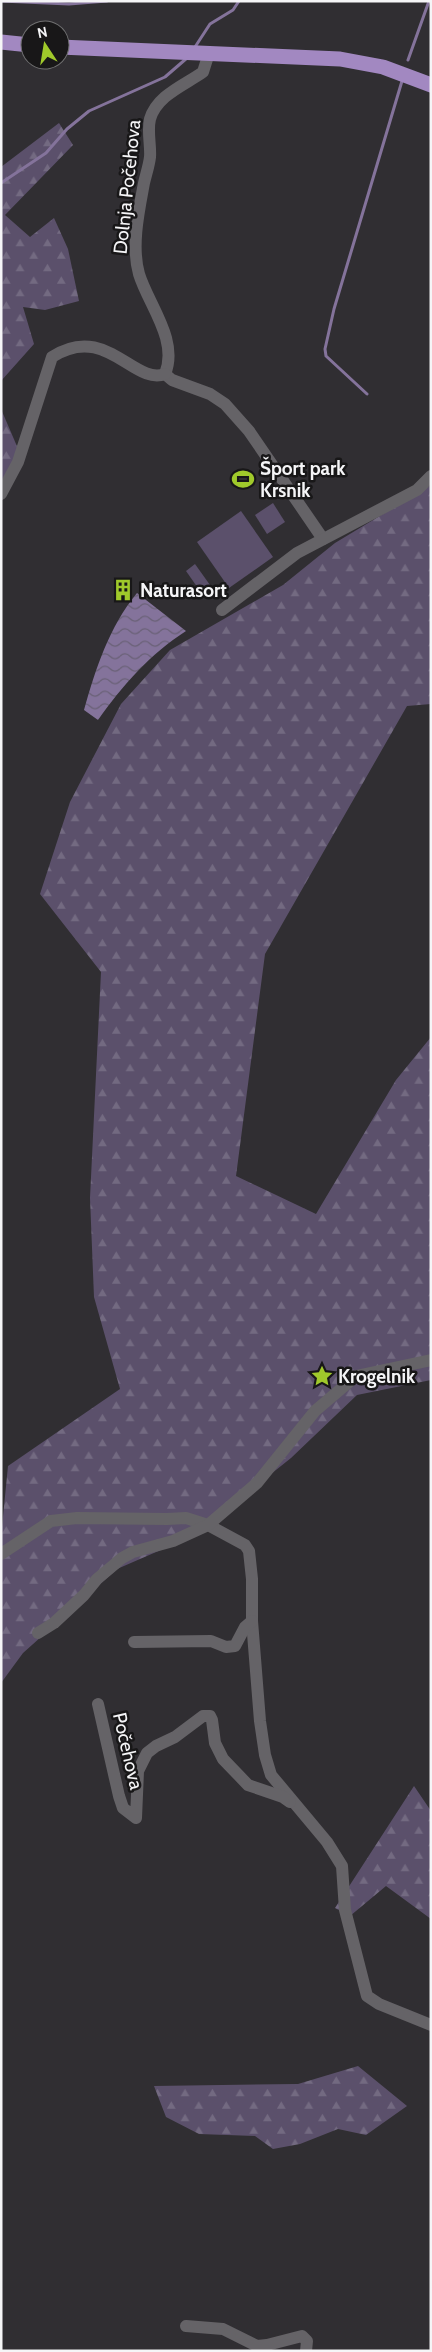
<svg xmlns="http://www.w3.org/2000/svg" width="432" height="2352" viewBox="0 0 432 2352" font-family="Cabin,sans-serif">
  <style>
    .forest { fill: url(#forest-firs) }
    .pitch { fill: #5b506b }
    .water { fill: url(#water-waves) }
    .lines { fill: none; stroke-linecap: round; stroke-linejoin: round }
    .stream { stroke: #84739b; stroke-width: 3 }
    .minor { stroke: #656367; stroke-width: 12 }
    .major { stroke: #a288c1; stroke-width: 15 }
    .labels { text-anchor: middle; dominant-baseline: central; stroke-width: 5; stroke-linejoin: round; paint-order: stroke }
    .street-label { font-size: 19px; fill: #f5f5f7; stroke: #181718 }
    .poi-label { font-size: 19px; font-weight: bold; fill: #f5f5f7; stroke: #181718; text-anchor: start }
  </style>
  <defs>
    <pattern id="forest-firs" width="22" height="20" patternUnits="userSpaceOnUse" patternTransform="scale(1.25)"><rect width="22" height="20" fill="#5b506b"/><path d="M5 1l3.5 6h-7zM16 11l3.5 6h-7z" fill="#736a81"/></pattern>
    <pattern id="water-waves" width="16" height="10" patternUnits="userSpaceOnUse" patternTransform="scale(1.25)"><rect width="16" height="10" fill="#84739b"/><path d="M0 5q4-4 8 0t8 0" fill="none" stroke="#6a6177"/></pattern>
  </defs>
  <rect width="100%" height="100%" fill="#302e32"/>
  <g class="forest">
    <path d="M59,123L73,145L5,215L30,237L54,218L68,249L79,301L45,310L23,307L34,344L1,381V167Z"/>
    <path d="M1,409L19,451L1,487Z"/>
    <path d="M431,485V704L407,706L265,954L236,1176L316,1214L396,1080L431,1037V1380L357,1395L291,1458L193,1536L117,1569L23,1653L1,1683V1537L8,1466L120,1389L94,1297L90,1198L101,972L40,894L70,802L121,704L170,650L283,585L335,543Z"/>
    <path d="M414,1786L431,1811V1919L386,1886L350,1916L335,1908Z"/>
    <path d="M358,2066L407,2106L366,2135L338,2129L300,2144L273,2149L255,2136L199,2134L166,2117L154,2086L298,2084Z"/>
  </g>
  <g class="pitch">
    <path d="M273,503L285,522L267,534L255,515Z"/>
    <path d="M241,511L273,557L229,588L197,542Z"/>
    <path d="M195,564L210,585L200,591L186,571Z"/>
  </g>
  <path class="water" d="M137,593L186,631C150,654 123,685 98,720L84,710C96,668 109,627 137,593Z"/>
  <g class="lines">
    <g class="stream">
      <path d="M1,1L69,4L107,1"/>
      <path d="M195,47L210,24L233,10L239,1"/>
      <path d="M408,60L429,1"/>
      <path d="M1,183L46,153L67,129L89,111L165,77L187,58"/>
      <path d="M367,394L326,356L325,349L334,309L402,81"/>
    </g>
    <g class="minor">
      <path d="M165,374C179,340 148,304 139,274C131,246 139,210 144,183C146,174 149,166 150,157C151,146 147,131 150,119C157,95 185,85 203,72L209,53"/>
      <path d="M165,374L172,380L210,394L225,404L249,431L323,539"/>
      <path d="M1,494L18,462L52,357C106,322 134,386 165,374"/>
      <path d="M222,610L297,553L417,490L431,476"/>
      <path d="M1,1554L51,1521L77,1518L167,1519L186,1518L208,1525L245,1545L249,1551L252,1579V1621L260,1721L265,1755L271,1775L327,1842L342,1866L345,1910L367,1996L379,2004L431,2025"/>
      <path d="M38,1633L54,1623L84,1595L97,1579L122,1558L133,1552L173,1541L208,1525L257,1483L315,1411L356,1376L431,1360"/>
      <path d="M134,1642L211,1641L226,1647L235,1646L245,1627L252,1621"/>
      <path d="M98,1704L119,1796L123,1808L136,1818L138,1771L147,1753L156,1746L175,1737L203,1716H210L212,1720L215,1743L223,1759L248,1785L283,1797L290,1802"/>
      <path d="M186,2326L223,2329L257,2346L267,2345L302,2336L307,2341L306,2351"/>
    </g>
    <g class="major">
      <path d="M1,42L30,45"/>
      <path d="M60,47L340,59L383,67L431,85"/>
    </g>
  </g>
  <defs>
    <g id="stadium-bare" transform="scale(1.725)"><path d="M0-5a6.5 5 0 1 0 0 10a6.5 5 0 1 0 0-10ZM-3.5-1.8h7v3.6h-7Z" fill="#a0c92b" stroke="#181718" stroke-width="2.5" paint-order="stroke"/></g>
    <g id="building-bare" transform="scale(1.725)"><path d="M-4-6H4V6H1V3H-1V6H-4ZM-2.5-4.3h1.7v1.8h-1.7ZM.8-4.3h1.7v1.8H.8ZM-2.5-1h1.7V.8h-1.7ZM.8-1h1.7V.8H.8Z" fill="#a0c92b" stroke="#181718" stroke-width="2.5" paint-order="stroke"/></g>
    <g id="sight-bare" transform="scale(1.725)"><path d="M0-6L1.8-2.2L6-1.7L2.9 1.2L3.7 5.4L0 3.3L-3.7 5.4L-2.9 1.2L-6-1.7L-1.8-2.2Z" fill="#a0c92b" stroke="#181718" stroke-width="2.5" paint-order="stroke"/></g>
  </defs>
  <g fill-rule="evenodd">
    <use href="#stadium-bare" x="243" y="479"/>
    <use href="#building-bare" x="123" y="590"/>
    <use href="#sight-bare" x="322" y="1376"/>
  </g>
  <g class="labels">
    <g class="street-label">
      <text transform="translate(127 187) rotate(-84)">Dolnja Počehova</text>
      <text transform="translate(128 1751) rotate(77)">Počehova</text>
    </g>
    <g class="poi-label">
      <text x="260" y="468">Šport park<tspan x="260" dy="22">Krsnik</tspan></text>
      <text x="140" y="590">Naturasort</text>
      <text x="338" y="1376">Krogelnik</text>
    </g>
  </g>
  <rect width="432" height="2352" fill="none" stroke="#f5f5f7" stroke-width="5"/>
  <g transform="translate(45 45) rotate(348)"><circle r="24" fill="#181718" stroke="#707071"/>
  <path d="M0-4L9 19L0 12L-9 19Z" fill="#a0c92b"/>
  <text y="-8" font-size="14" font-weight="bold" text-anchor="middle" fill="#f5f5f7">N</text>
  </g>
</svg>
